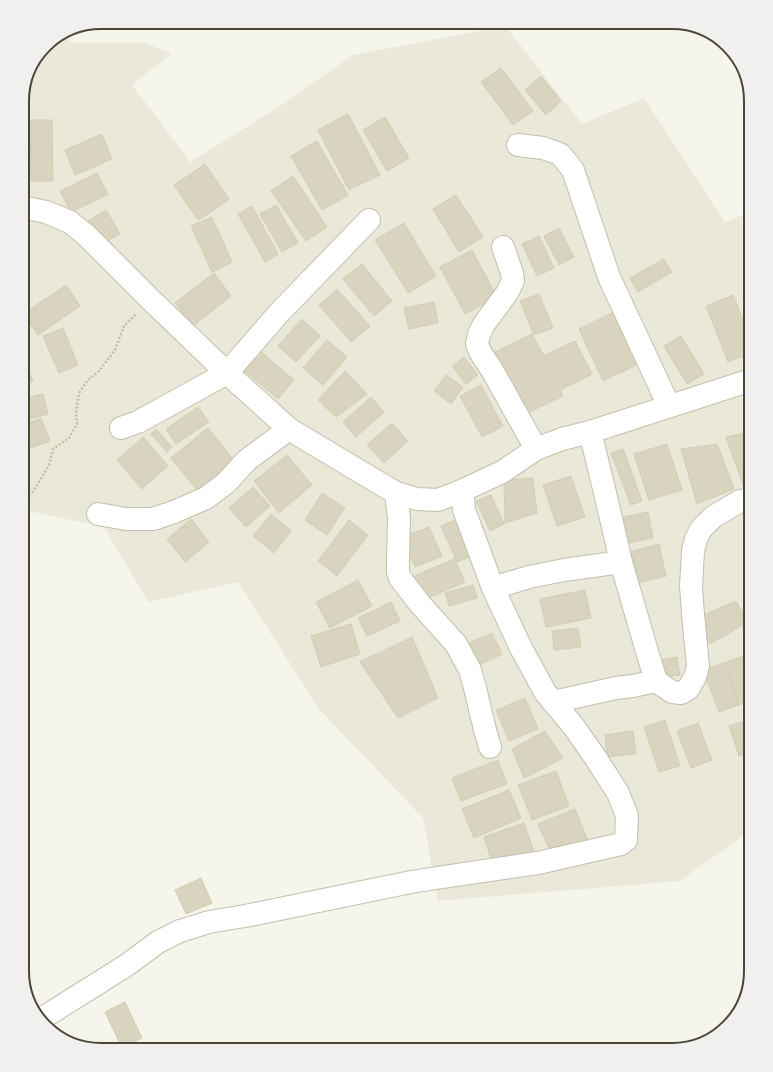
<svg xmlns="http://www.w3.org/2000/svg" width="773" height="1072" viewBox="0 0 773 1072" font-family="Overpass,sans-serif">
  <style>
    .residential { fill: #eae8d8 }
    .building { fill: #d8d4bf; stroke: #d4cdb2 }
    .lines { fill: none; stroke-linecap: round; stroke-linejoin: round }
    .minor-casing { stroke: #c2bfac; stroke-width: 24 }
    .path { stroke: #c5bf9d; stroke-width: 2.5; stroke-dasharray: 2 2; stroke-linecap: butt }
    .minor { stroke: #fff; stroke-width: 22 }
    .rim { fill: none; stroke: #4b4738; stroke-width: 2 }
  </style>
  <rect width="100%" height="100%" fill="#f6f5eb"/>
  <path class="residential" d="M505,26L582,124L644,98L725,222L751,212V830L680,881L438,901L423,818L319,709L238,582L148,602L104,527L24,510L22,498V95L30,66L49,42L63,32L72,43H143L172,53L132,85L190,162L277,108L353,55Z"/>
  <g class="building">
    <path d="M501,68L533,111L513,125L481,82Z"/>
    <path d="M541,76L561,101L546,115L525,90Z"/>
    <path d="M348,114L380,175L349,190L318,130Z"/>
    <path d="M385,117L409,158L387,171L363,130Z"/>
    <path d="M30,120H52L53,181H31Z"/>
    <path d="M102,134L112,159L75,175L65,150Z"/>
    <path d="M317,141L348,195L322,210L291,156Z"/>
    <path d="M205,164L229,199L214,210L189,175Z"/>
    <path d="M97,173L108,194L71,212L60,191Z"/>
    <path d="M189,175L214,210L198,220L174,185Z"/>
    <path d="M293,176L327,227L306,241L271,191Z"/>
    <path d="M456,195L483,237L459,252L433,209Z"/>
    <path d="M276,205L298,243L282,252L260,214Z"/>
    <path d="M252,206L278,254L265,262L238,214Z"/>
    <path d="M106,210L120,234L102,244L88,221Z"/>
    <path d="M212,217L232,262L212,272L191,226Z"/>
    <path d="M404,223L436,276L408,293L375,240Z"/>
    <path d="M559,228L574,257L559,265L544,236Z"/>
    <path d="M539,236L554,268L537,276L522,244Z"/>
    <path d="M472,250L497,297L465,314L440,267Z"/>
    <path d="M664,259L672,272L638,292L630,278Z"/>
    <path d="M362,264L392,301L374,316L343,279Z"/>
    <path d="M214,273L231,296L193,326L175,303Z"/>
    <path d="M66,285L80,306L38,335L23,314Z"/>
    <path d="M337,289L370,326L351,342L319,305Z"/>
    <path d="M539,294L553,328L534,335L520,301Z"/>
    <path d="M733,295L751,339V353L728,362L706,306Z"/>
    <path d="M434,302L438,323L409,329L404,308Z"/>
    <path d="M618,310L643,362L603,381L579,329Z"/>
    <path d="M302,319L320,336L296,362L278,346Z"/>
    <path d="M63,328L78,365L59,373L43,336Z"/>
    <path d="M532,334L544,356L575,341L592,374L560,390L563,396L521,416L491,354Z"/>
    <path d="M681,336L704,374L687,384L664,346Z"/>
    <path d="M327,340L347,357L323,385L303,368Z"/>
    <path d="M259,350L294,380L278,399L243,370Z"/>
    <path d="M22,356L33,381L22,386Z"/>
    <path d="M464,357L478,375L466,384L452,366Z"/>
    <path d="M345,371L367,394L336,417L318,400Z"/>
    <path d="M446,375L463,387L451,404L434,391Z"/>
    <path d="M481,385L503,426L482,437L460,396Z"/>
    <path d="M43,394L48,414L22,421V399Z"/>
    <path d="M371,397L384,412L356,437L343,422Z"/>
    <path d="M198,407L209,422L176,444L166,429Z"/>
    <path d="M41,418L50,441L22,451V426Z"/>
    <path d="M392,423L408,441L384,463L367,445Z"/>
    <path d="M208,428L238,465L201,495L171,458Z"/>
    <path d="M156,429L172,447L167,452L151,434Z"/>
    <path d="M751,432V492L746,493L726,437Z"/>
    <path d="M143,437L168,466L142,489L117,460Z"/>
    <path d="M667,444L682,490L649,500L634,454Z"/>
    <path d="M717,444L734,489L697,504L681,449Z"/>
    <path d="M623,449L642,501L631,505L611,453Z"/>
    <path d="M287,455L312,485L279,513L254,481Z"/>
    <path d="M571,476L585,517L557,526L543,485Z"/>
    <path d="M533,478L537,513L505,523L504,480Z"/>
    <path d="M253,487L270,506L246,527L229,508Z"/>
    <path d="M322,493L345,508L327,535L305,520Z"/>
    <path d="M491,495L504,524L490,531L476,501Z"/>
    <path d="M648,512L653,538L624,544L618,518Z"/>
    <path d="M271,514L291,531L274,553L253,536Z"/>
    <path d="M460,518L476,554L457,562L441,526Z"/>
    <path d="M191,519L209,542L185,562L167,539Z"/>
    <path d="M349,520L368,535L337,576L318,561Z"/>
    <path d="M429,527L442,556L415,567L403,537Z"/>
    <path d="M659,544L666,576L634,584L626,553Z"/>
    <path d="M454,559L465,582L422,601L412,577Z"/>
    <path d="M358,580L372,606L330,628L316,602Z"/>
    <path d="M473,585L477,598L449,606L445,593Z"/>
    <path d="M585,590L591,618L546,627L540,599Z"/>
    <path d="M736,601L748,622L710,644L699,617Z"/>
    <path d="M391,602L400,621L367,636L358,618Z"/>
    <path d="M351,624L360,654L321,667L311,636Z"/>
    <path d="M578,628L581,647L554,650L552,631Z"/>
    <path d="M492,633L502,654L477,666L467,644Z"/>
    <path d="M412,637L438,698L398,718L360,662Z"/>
    <path d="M751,653V700L739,705L724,663Z"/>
    <path d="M677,657L680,675L657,678L654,661Z"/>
    <path d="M724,663L739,705L719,712L703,670Z"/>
    <path d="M525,698L538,729L509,741L496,710Z"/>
    <path d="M751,719V753L739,756L729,726Z"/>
    <path d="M665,720L680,766L659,772L644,727Z"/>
    <path d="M698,723L712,760L691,768L677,731Z"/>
    <path d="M545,731L563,758L524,778L512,749Z"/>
    <path d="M633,731L636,754L607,757L605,735Z"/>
    <path d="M498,760L507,784L461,801L452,778Z"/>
    <path d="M556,771L569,806L532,820L518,785Z"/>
    <path d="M509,790L521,818L474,838L462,809Z"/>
    <path d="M575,809L589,843L553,858L538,824Z"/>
    <path d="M524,823L535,855L494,868L484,837Z"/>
    <path d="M201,878L212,903L186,914L175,890Z"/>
    <path d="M125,1002L142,1038L122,1048L105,1012Z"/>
  </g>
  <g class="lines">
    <g class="minor-casing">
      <g id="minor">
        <path d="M518,145L543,148L560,154L573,170L609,277L669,406"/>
        <path d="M22,207L46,212L70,222L86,235L150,299L227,373L289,429L359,471L396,493L417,499L438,500L459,492L502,472L536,449L562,439L590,432L751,380"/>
        <path d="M503,247L512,273L513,281L507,293L484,324L479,334L477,344L480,352L492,370L536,449"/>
        <path d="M121,428L138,422L227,373L279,313L369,220"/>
        <path d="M459,492L463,499L464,510L493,588"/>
        <path d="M396,493L399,518L398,560V572L400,578L420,604L456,644L470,670L475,688L485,730L490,747"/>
        <path d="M98,514L126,519H153L174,512L206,498L226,483L247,460L289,429"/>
        <path d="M656,681L672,692L681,693L688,689L695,677L698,666L693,614L691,586L693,551L696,539L701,529L713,517L740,501L751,499"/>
        <path d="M553,702L616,688L633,686L656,681L646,648L621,562"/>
        <path d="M41,1019L127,965L158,942L180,931L209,922L245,916L411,882L443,877L538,863L621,844L626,840L627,816L618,793L595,757L574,727L545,692L521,648L493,588L529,577L564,570L621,562C611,518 601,475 590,432"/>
      </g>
    </g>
    <path class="path" d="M22,499L33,492L49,465L53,449L69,438L77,424L76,412L79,393L87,381L99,371L115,350L124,326L136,314"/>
    <use href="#minor" class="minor"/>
  </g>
  <path d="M0 0H773V1072H0ZM101 29H672A72 72 0 0 1 744 101V971A72 72 0 0 1 672 1043H101A72 72 0 0 1 29 971V101A72 72 0 0 1 101 29Z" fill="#f1f0ef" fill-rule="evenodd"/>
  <path class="rim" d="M101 29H672A72 72 0 0 1 744 101V971A72 72 0 0 1 672 1043H101A72 72 0 0 1 29 971V101A72 72 0 0 1 101 29Z"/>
</svg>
